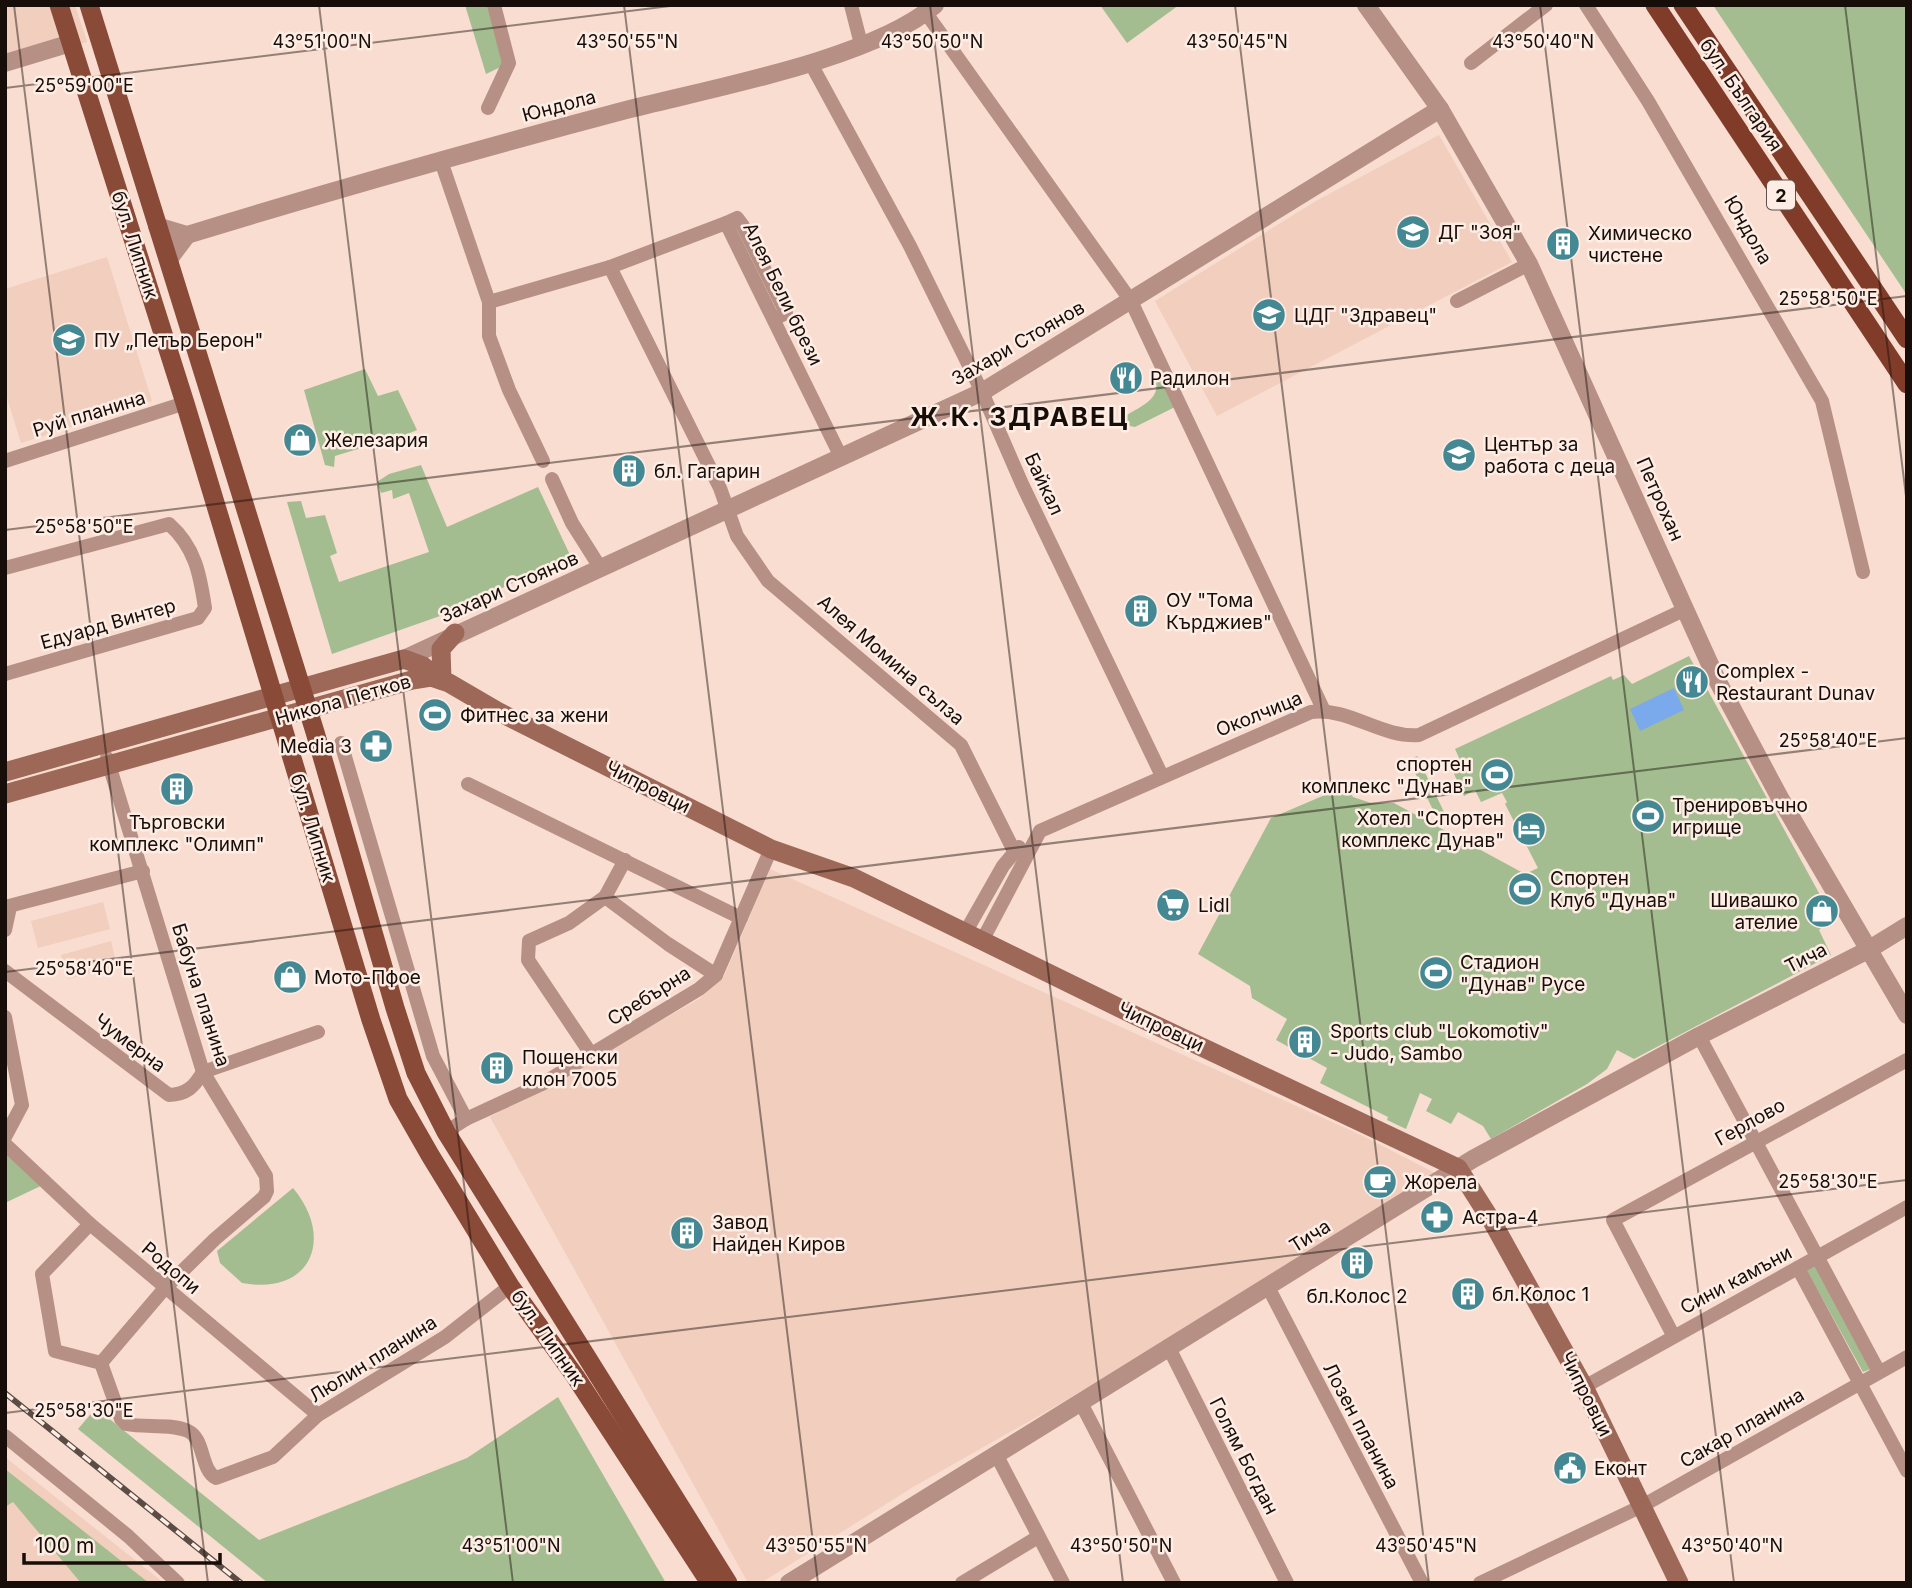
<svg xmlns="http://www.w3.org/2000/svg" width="1912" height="1588" viewBox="0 0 1912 1588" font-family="Inter,sans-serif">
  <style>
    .built { fill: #f1cebd }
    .green { fill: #a4bd90 }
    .water { fill: #7aaaeb }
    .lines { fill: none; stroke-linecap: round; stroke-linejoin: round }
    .minor { stroke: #b69085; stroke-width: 14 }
    .tertiary { stroke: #b69085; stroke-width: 18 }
    .secondary { stroke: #9d6858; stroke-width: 19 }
    .primary { stroke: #8a4a38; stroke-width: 19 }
    .trunk { stroke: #813c29; stroke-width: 19 }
    .rail-casing { stroke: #5b4c45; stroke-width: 6 }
    .rail { stroke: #feede5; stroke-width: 3.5; stroke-dasharray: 10; stroke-linecap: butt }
    .ticks { fill: none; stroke: #170e09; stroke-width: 2; stroke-opacity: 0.45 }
    .labels { text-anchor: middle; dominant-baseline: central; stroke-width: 5; stroke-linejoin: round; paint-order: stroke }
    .shield { fill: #feede5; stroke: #5c514b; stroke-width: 2 }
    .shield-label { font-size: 18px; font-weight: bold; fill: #170e09 }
    .street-label { font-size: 19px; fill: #170e09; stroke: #feede5 }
    .poi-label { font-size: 19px; fill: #170e09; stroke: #feede5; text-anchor: start }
    .district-label { font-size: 26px; font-weight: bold; letter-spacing: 2px; fill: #170e09; stroke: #feede5 }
    .ticks-label { font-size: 18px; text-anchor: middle; fill: #170e09; stroke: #feede5; stroke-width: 5; stroke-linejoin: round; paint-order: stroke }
  </style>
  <rect width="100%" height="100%" fill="#f9ddd0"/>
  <g class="built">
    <path d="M5,5H75L87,42L5,68Z"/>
    <path d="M1439,135L1512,262L1217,416L1155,301L1316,201Z"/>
    <path d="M107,257L152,401L21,443L5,391V289Z"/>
    <path d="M770,869L1361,1135L1437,1174L1063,1402L913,1487L761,1583H748L490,1117L699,999L724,976Z"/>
    <path d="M103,902L110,929L38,948L31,921Z"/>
    <path d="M111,941L117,966L68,979L61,955Z"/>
    <path d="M5,1457L164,1583H5Z"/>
  </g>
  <g class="green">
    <path d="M465,5H494L509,63L486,74Z"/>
    <path d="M1100,5H1179L1127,43Z"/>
    <path d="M1713,5H1907V295Z"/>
    <path d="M365,369L378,396L398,390L417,430C390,442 363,447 335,456L334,467L325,465L304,390Z"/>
    <path d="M1164,374L1179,405L1135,427L1130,426L1124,417C1138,407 1163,400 1155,378Z"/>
    <path d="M421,465L447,527L538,487L570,555L457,610L332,654L287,502L301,501L306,518L325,515L337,553L330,556L339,582L429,552L409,493L393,499L392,490L381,493L377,482L389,474Z"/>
    <path d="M1689,656L1825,904L1816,909L1825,925L1819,930L1831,955L1634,1059L1617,1050L1607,1069L1587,1084L1491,1139L1483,1126L1458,1112L1451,1124L1426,1111L1432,1099L1420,1093L1406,1129L1387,1120L1388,1117L1320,1083L1327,1068L1276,1040L1287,1019L1252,998L1250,986L1198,954L1271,818L1346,786L1353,797L1371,803H1394L1525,874L1538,868L1505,804L1507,802L1502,793L1481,802L1475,790L1464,796L1450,765L1460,760L1455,749L1611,676L1613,680L1624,675L1632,684Z"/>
    <path d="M1417,756L1445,814L1442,816L1434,812L1409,760Z"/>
    <path d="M5,1144L47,1183L7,1202L5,1201Z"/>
    <path d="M293,1188C335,1238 311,1296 242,1283L220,1263L217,1251Z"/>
    <path d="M1814,1264L1871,1369L1863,1372L1806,1269Z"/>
    <path d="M558,1397L666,1583H268L78,1429L96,1408L259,1540L467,1458Z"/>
    <path d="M5,1469L149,1583H81L13,1502L5,1507Z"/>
  </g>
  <path class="water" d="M1674,688L1684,710L1640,731L1630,709Z"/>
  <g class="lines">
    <g class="minor">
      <path d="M851,5L861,44"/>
      <path d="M1586,5L1648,101L1822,401L1863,572"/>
      <path d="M926,13L1131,301L1324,711"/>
      <path d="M810,62L910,246L982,392L1022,484L1162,776"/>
      <path d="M1471,63L1546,5"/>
      <path d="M488,108L509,63L494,5"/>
      <path d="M441,161L489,302V336L509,390L543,461"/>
      <path d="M726,223L737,218L743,226L786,313L774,319"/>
      <path d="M610,267L726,223L841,457"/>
      <path d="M1457,301L1529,264"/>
      <path d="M489,302L610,267L720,488L737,536L768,581L961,745L1014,851"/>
      <path d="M5,461L185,403"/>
      <path d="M552,479L572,523L601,569"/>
      <path d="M5,568L169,524C195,547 200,574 205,608L198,618L5,674"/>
      <path d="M341,743L433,1056L466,1119"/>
      <path d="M468,784L741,918"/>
      <path d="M605,897L668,944L716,975"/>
      <path d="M5,907L143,871"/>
      <path d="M5,930L10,907"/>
      <path d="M965,933L1003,866L1019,847"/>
      <path d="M982,941L1040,831L1311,712C1349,707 1381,738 1419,735L1686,609"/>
      <path d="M5,971L169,1095C187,1094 194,1087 203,1072L318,1032"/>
      <path d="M5,1017L22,1105L5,1137"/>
      <path d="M1699,1036L1879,1372"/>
      <path d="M591,1054L528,960L529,941L569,923L605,897L625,860"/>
      <path d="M446,1132L466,1119L542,1084L699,989L716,975L771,849"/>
      <path d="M5,1144L90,1224L318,1415"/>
      <path d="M90,1224L42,1274L55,1351L101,1363L121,1419L126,1424C145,1428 171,1423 188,1431C205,1439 200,1469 216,1478L273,1457L318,1415L445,1337L510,1286"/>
      <path d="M1798,1268L1907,1471"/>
      <path d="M1268,1287L1422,1583"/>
      <path d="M1673,1335L1613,1220L1907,1060"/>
      <path d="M1168,1346L1287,1583"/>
      <path d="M101,1363L165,1288L215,1239L264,1197L267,1191L266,1176L203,1072L107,758"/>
      <path d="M1584,1387L1907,1207"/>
      <path d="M1081,1403L1174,1583"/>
      <path d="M5,1436L128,1536L178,1583"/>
      <path d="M996,1454L1063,1583"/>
      <path d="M962,1583L1038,1537"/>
      <path d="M1480,1583L1642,1506L1907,1357"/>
    </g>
    <g class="tertiary">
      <path d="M1366,5L1440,109L1529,264L1717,680L1780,798L1907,1015"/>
      <path d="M5,63L71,43"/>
      <path d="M157,226L187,235L169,259"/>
      <path d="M187,235C333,190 479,149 626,110C708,89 873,59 935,5"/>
      <path d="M404,659L982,392L1440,109"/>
      <path d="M789,1583L1473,1159L1699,1036L1868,950L1907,926"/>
    </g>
    <g class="secondary">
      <path d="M442,680L441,649L455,633"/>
      <path d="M5,772L404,659L423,666L441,680"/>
      <path d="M5,794L412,680L431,677L449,683L497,711L771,849L854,878L1136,1016L1458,1168L1493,1223L1584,1387L1679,1583"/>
    </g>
    <g class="primary">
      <path d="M59,5L185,403L371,1020L398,1099L430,1155L510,1286L575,1376L710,1583"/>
      <path d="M89,5L315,732L395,1008L416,1073L446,1132L728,1583"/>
    </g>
    <g class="trunk">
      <path d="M1655,5L1907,384"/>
      <path d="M1683,5L1907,339"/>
    </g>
    <g class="rail-casing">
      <path id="rail" d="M5,1393L241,1583"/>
    </g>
    <use href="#rail" class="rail"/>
  </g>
  <path class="ticks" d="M14,5L208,1583M319,5L513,1583M624,5L818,1583M930,5L1123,1583M1235,5L1429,1583M1540,5L1734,1583M1845,5L1907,504M5,88L678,5M5,530L1907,296M5,972L1907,738M5,1413L1907,1180"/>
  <defs>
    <g id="school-disc" transform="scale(1.75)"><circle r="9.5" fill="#438893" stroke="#feede5"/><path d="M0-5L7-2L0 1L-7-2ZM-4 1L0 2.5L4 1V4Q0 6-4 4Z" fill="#fff"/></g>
    <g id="building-disc" transform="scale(1.75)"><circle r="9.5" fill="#438893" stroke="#feede5"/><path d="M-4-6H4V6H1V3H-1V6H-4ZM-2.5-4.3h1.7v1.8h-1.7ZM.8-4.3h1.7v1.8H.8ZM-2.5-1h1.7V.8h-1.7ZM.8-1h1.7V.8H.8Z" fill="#fff"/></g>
    <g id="restaurant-disc" transform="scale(1.75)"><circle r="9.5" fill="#438893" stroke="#feede5"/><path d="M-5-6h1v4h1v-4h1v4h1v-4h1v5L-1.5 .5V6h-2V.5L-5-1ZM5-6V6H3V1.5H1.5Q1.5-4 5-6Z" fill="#fff"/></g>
    <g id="shop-disc" transform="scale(1.75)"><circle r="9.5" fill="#438893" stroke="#feede5"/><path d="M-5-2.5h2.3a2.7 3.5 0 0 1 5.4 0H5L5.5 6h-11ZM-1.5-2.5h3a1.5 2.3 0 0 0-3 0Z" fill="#fff"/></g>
    <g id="stadium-disc" transform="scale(1.75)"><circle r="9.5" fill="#438893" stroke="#feede5"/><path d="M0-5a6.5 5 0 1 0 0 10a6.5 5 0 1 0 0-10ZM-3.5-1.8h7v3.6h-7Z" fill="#fff"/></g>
    <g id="pharmacy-disc" transform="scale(1.75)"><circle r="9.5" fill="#438893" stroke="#feede5"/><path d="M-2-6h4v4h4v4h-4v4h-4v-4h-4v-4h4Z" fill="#fff"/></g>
    <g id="hotel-disc" transform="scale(1.75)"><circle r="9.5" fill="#438893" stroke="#feede5"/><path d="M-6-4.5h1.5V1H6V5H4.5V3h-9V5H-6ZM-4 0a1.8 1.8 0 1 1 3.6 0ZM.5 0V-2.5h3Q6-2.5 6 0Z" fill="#fff"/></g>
    <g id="supermarket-disc" transform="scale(1.75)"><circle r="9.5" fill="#438893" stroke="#feede5"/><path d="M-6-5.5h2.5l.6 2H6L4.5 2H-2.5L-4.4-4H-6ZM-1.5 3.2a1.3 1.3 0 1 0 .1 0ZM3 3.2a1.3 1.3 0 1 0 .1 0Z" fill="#fff"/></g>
    <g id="cafe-disc" transform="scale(1.75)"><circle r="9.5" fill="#438893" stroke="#feede5"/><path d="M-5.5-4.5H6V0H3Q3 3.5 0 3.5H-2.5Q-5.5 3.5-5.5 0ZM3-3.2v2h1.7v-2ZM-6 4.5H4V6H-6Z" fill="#fff"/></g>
    <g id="civic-disc" transform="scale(1.75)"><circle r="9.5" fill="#438893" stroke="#feede5"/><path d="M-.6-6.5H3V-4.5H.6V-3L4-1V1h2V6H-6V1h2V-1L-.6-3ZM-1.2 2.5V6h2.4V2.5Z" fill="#fff"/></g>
  </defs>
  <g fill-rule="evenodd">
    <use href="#school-disc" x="1413" y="232"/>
    <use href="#building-disc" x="1563" y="244"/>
    <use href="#school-disc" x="1269" y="315"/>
    <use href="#school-disc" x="69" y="340"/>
    <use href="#restaurant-disc" x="1126" y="378"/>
    <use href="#shop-disc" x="300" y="440"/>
    <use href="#school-disc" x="1459" y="455"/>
    <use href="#building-disc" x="629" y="471"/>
    <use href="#building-disc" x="1141" y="611"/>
    <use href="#restaurant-disc" x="1692" y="682"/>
    <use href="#stadium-disc" x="435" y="715"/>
    <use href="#pharmacy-disc" x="376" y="746"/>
    <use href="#stadium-disc" x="1497" y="775"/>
    <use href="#building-disc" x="177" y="789"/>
    <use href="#stadium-disc" x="1648" y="816"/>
    <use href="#hotel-disc" x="1529" y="829"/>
    <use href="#stadium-disc" x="1525" y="889"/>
    <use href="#supermarket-disc" x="1173" y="905"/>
    <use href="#shop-disc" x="1822" y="911"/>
    <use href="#stadium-disc" x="1436" y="973"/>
    <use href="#shop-disc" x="290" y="977"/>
    <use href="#building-disc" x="1305" y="1042"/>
    <use href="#building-disc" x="497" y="1068"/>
    <use href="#cafe-disc" x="1380" y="1182"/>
    <use href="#pharmacy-disc" x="1437" y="1217"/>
    <use href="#building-disc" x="687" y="1233"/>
    <use href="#building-disc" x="1357" y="1263"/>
    <use href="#building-disc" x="1468" y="1294"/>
    <use href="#civic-disc" x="1570" y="1468"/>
  </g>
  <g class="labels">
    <rect class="shield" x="1767" y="180.5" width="28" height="29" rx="5"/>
    <g class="shield-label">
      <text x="1781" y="195">2</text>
    </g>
    <g class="street-label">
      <text transform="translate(1741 95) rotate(56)">бул. България</text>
      <text transform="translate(559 106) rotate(-15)">Юндола</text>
      <text transform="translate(1748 230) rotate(60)">Юндола</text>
      <text transform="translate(135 245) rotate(72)">бул. Липник</text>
      <text transform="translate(783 294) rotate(64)">Алея Бели брези</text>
      <text transform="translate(1018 343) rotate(-30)">Захари Стоянов</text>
      <text transform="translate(89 414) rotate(-17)">Руй планина</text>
      <text transform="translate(1044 484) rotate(65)">Байкал</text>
      <text transform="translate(1660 499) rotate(66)">Петрохан</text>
      <text transform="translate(509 587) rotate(-24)">Захари Стоянов</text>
      <text transform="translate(108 624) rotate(-16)">Едуард Винтер</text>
      <text transform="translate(891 660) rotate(41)">Алея Момина сълза</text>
      <text transform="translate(343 700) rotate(-16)">Никола Петков</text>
      <text transform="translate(1259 714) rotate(-22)">Околчица</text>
      <text transform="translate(648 787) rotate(27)">Чипровци</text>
      <text transform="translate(313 828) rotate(73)">бул. Липник</text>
      <text transform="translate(1806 958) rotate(-27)">Тича</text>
      <text transform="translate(201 995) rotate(72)">Бабуна планина</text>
      <text transform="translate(649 996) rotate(-32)">Сребърна</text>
      <text transform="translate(1161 1027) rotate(25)">Чипровци</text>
      <text transform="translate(130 1043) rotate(37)">Чумерна</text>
      <text transform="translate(1750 1122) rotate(-29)">Герлово</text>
      <text transform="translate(1310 1236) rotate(-32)">Тича</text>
      <text transform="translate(171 1268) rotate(40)">Родопи</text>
      <text transform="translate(1736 1280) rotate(-28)">Сини камъни</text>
      <text transform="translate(548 1338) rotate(55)">бул. Липник</text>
      <text transform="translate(373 1359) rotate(-32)">Люлин планина</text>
      <text transform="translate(1586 1394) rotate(63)">Чипровци</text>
      <text transform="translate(1361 1426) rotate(62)">Лозен планина</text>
      <text transform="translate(1742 1428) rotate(-30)">Сакар планина</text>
      <text transform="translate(1244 1456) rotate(63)">Голям Богдан</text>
    </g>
    <g class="poi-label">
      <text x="1438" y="232">ДГ "Зоя"</text>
      <text x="1588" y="233">Химическо<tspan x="1588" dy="22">чистене</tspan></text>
      <text x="1294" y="315">ЦДГ "Здравец"</text>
      <text x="94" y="340">ПУ „Петър Берон"</text>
      <text x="1150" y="378">Радилон</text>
      <text x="324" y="440">Железария</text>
      <text x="1484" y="444">Център за<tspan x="1484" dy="22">работа с деца</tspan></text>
      <text x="654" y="471">бл. Гагарин</text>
      <text x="1166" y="600">ОУ "Тома<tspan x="1166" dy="22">Кърджиев"</tspan></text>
      <text x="1716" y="671">Complex -<tspan x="1716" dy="22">Restaurant Dunav</tspan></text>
      <text x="460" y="715">Фитнес за жени</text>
      <text x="352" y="746" text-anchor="end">Media 3</text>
      <text x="1472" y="764" text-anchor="end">спортен<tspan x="1472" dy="22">комплекс "Дунав"</tspan></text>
      <text x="1672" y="805">Тренировъчно<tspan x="1672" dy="22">игрище</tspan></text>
      <text x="1504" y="818" text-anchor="end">Хотел "Спортен<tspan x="1504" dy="22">комплекс Дунав"</tspan></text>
      <text x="177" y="822" text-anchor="middle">Търговски<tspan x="177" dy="22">комплекс "Олимп"</tspan></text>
      <text x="1550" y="878">Спортен<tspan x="1550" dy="22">Клуб "Дунав"</tspan></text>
      <text x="1798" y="900" text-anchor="end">Шивашко<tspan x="1798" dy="22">ателие</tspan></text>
      <text x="1198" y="905">Lidl</text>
      <text x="1460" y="962">Стадион<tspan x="1460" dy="22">"Дунав" Русе</tspan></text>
      <text x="314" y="977">Мото-Пфое</text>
      <text x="1330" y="1031">Sports club "Lokomotiv"<tspan x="1330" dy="22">- Judo, Sambo</tspan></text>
      <text x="522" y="1057">Пощенски<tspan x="522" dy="22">клон 7005</tspan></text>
      <text x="1404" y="1182">Жорела</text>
      <text x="1462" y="1217">Астра-4</text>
      <text x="712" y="1222">Завод<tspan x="712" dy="22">Найден Киров</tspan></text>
      <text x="1492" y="1294">бл.Колос 1</text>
      <text x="1357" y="1296" text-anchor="middle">бл.Колос 2</text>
      <text x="1594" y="1468">Еконт</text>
    </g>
    <g class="district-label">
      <text x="1020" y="416">Ж.К. ЗДРАВЕЦ</text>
    </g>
  </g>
  <g class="ticks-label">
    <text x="322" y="48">43°51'00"N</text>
    <text x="627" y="48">43°50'55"N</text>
    <text x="932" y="48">43°50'50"N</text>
    <text x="1237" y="48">43°50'45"N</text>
    <text x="1543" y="48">43°50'40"N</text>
    <text x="84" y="92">25°59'00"E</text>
    <text x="1828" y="305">25°58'50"E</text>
    <text x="84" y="533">25°58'50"E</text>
    <text x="1828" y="747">25°58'40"E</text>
    <text x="84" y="975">25°58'40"E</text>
    <text x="1828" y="1188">25°58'30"E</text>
    <text x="84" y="1417">25°58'30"E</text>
    <text x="511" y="1552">43°51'00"N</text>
    <text x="816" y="1552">43°50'55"N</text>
    <text x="1121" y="1552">43°50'50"N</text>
    <text x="1426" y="1552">43°50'45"N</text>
    <text x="1732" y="1552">43°50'40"N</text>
  </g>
  <rect width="1912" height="1588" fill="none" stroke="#170e09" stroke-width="14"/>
  <path d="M24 1553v10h196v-10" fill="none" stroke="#170e09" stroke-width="3.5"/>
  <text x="35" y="1553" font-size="21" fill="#170e09" stroke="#feede5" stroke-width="5" paint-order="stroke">100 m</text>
</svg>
